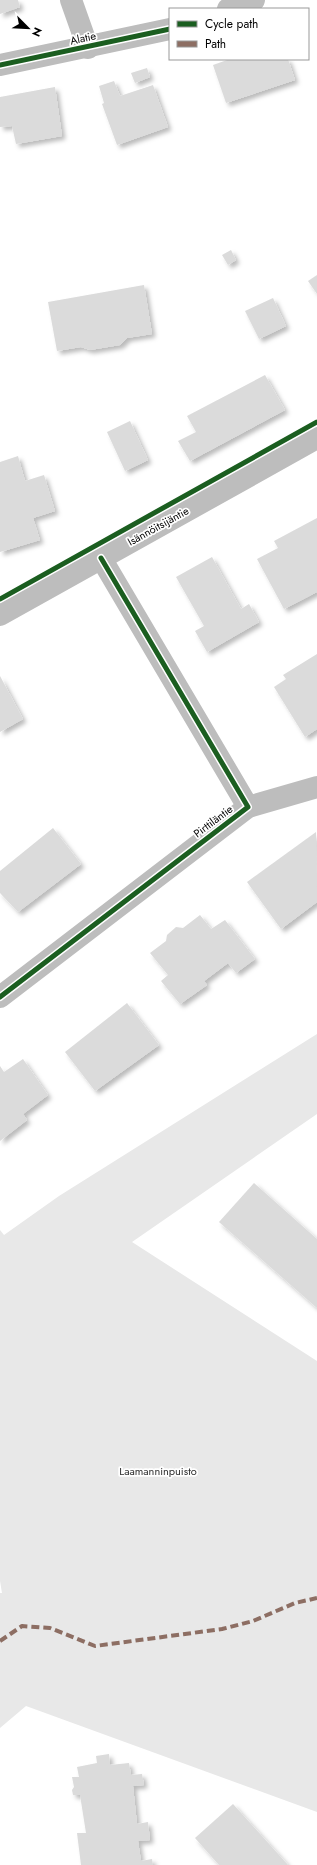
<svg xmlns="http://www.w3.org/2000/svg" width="317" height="1865" viewBox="0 0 317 1865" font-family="Jost,sans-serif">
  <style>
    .green { fill: #e8e8e8 }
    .building { fill: #dbdbdb; filter: url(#shadow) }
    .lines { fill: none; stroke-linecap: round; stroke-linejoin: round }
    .minor { stroke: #bdbdbd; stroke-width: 22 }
    .tertiary { stroke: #bdbdbd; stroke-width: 22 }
    .quiet { stroke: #8d6e63; stroke-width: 4; stroke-dasharray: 8 4; stroke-linecap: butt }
    .cycleway-casing { stroke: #fff; stroke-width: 8 }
    .cycleway { stroke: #1b5e20; stroke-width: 5 }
    .labels { text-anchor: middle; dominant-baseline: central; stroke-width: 3.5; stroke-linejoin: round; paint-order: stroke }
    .street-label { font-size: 11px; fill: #000; stroke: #fff }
    .park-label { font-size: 11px; fill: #2c2c2c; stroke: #fff }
  </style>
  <defs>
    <filter id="shadow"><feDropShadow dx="3.5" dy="3.5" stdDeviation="2" flood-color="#0004"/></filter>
  </defs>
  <rect width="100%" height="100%" fill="#fff"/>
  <path class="green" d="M317,1034V1114L132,1242L317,1361V1812L26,1706L0,1728V1593H2L0,1581V1230L4,1235L59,1196Z"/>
  <g class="building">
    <path d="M0,0H18L20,7L0,14Z"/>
    <path d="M230,59H288L295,80L226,103L213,65Z"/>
    <path d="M147,68L150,77L135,83L131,73Z"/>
    <path d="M114,81L120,96L153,85L168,127L117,145L102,104L104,103L99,86Z"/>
    <path d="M55,87L62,136L16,144L12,126L0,127V97Z"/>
    <path d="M231,250L236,260L228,265L222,255Z"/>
    <path d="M317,275V294L308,281Z"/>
    <path d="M144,285L152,334L127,338L120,345L90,350L81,347L57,351L48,302Z"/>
    <path d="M273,298L286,326L259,339L245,311Z"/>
    <path d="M265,375L285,410L190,461L178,441L196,432L187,416Z"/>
    <path d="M130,421L148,460L125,471L107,432Z"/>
    <path d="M18,456L25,481L44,475L55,511L33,518L40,540L0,552V462Z"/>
    <path d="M317,518V592L284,609L257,559L278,548L274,541Z"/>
    <path d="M212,557L241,609L249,604L259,622L207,652L195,631L204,626L176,577Z"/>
    <path d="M317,654V729L305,737L274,687L286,679L283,675Z"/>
    <path d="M0,676L23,719L0,732Z"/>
    <path d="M53,828L81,864L18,912L0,893V871Z"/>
    <path d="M316,832L317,902L281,929L247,882Z"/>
    <path d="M200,915L211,929L225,920L255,959L236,973L228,963L204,981L207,985L180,1004L161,981L168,975L150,953L166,941L167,935L176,927L183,928Z"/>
    <path d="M127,1003L159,1045L95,1091L65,1052Z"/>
    <path d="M23,1059L48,1095L23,1114L27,1120L0,1141V1066L4,1072Z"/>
    <path d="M254,1183L317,1239V1308L219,1222Z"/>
    <path d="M109,1754L110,1765L129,1763L131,1775L142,1774L144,1785L133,1786L137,1824L148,1822L150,1840L138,1841L141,1861L152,1859L153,1865H81L77,1833H86L80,1795H73L72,1790L74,1787L72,1777H79L77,1767L97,1763L96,1756Z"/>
    <path d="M233,1804L288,1865H219L195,1838Z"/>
  </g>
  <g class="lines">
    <g class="minor">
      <path d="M71,0L88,48"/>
      <path d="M228,9L254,0"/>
      <path d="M0,65L170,29"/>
      <path d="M248,807L317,787"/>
      <path d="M0,997L248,807L101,558"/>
    </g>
    <path class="tertiary" d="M0,615L317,438"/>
    <path class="quiet" d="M0,1641L22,1626L50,1628L95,1646L222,1629L253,1621L295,1603L317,1598"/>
    <g class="cycleway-casing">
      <g id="cycleway">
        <path d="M0,65L170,29"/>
        <path d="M0,599L317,422"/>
        <path d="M0,997L248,807L101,558"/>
      </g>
    </g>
    <use href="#cycleway" class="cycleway"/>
  </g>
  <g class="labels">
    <g class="street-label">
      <text transform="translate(83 38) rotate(-12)">Alatie</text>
      <text transform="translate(158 526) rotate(-29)">Isännöitsijäntie</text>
      <text transform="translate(213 821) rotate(-37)">Pirttiläntie</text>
    </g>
    <g class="park-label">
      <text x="158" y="1471">Laamanninpuisto</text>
    </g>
  </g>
  <rect x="169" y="8" width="140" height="52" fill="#ffffff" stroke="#999999"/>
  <rect x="177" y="21" width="20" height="6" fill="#1b5e20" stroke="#999999"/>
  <text x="205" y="28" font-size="12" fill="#000000">Cycle path</text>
  <rect x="177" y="41" width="20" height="6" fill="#8d6e63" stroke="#999999"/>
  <text x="205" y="48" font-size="12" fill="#000000">Path</text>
  <g transform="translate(28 28) rotate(114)" stroke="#ffffff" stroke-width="3" paint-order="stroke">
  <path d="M0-3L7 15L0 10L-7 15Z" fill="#000000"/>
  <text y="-6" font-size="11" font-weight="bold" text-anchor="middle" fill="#000000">N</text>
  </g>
</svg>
